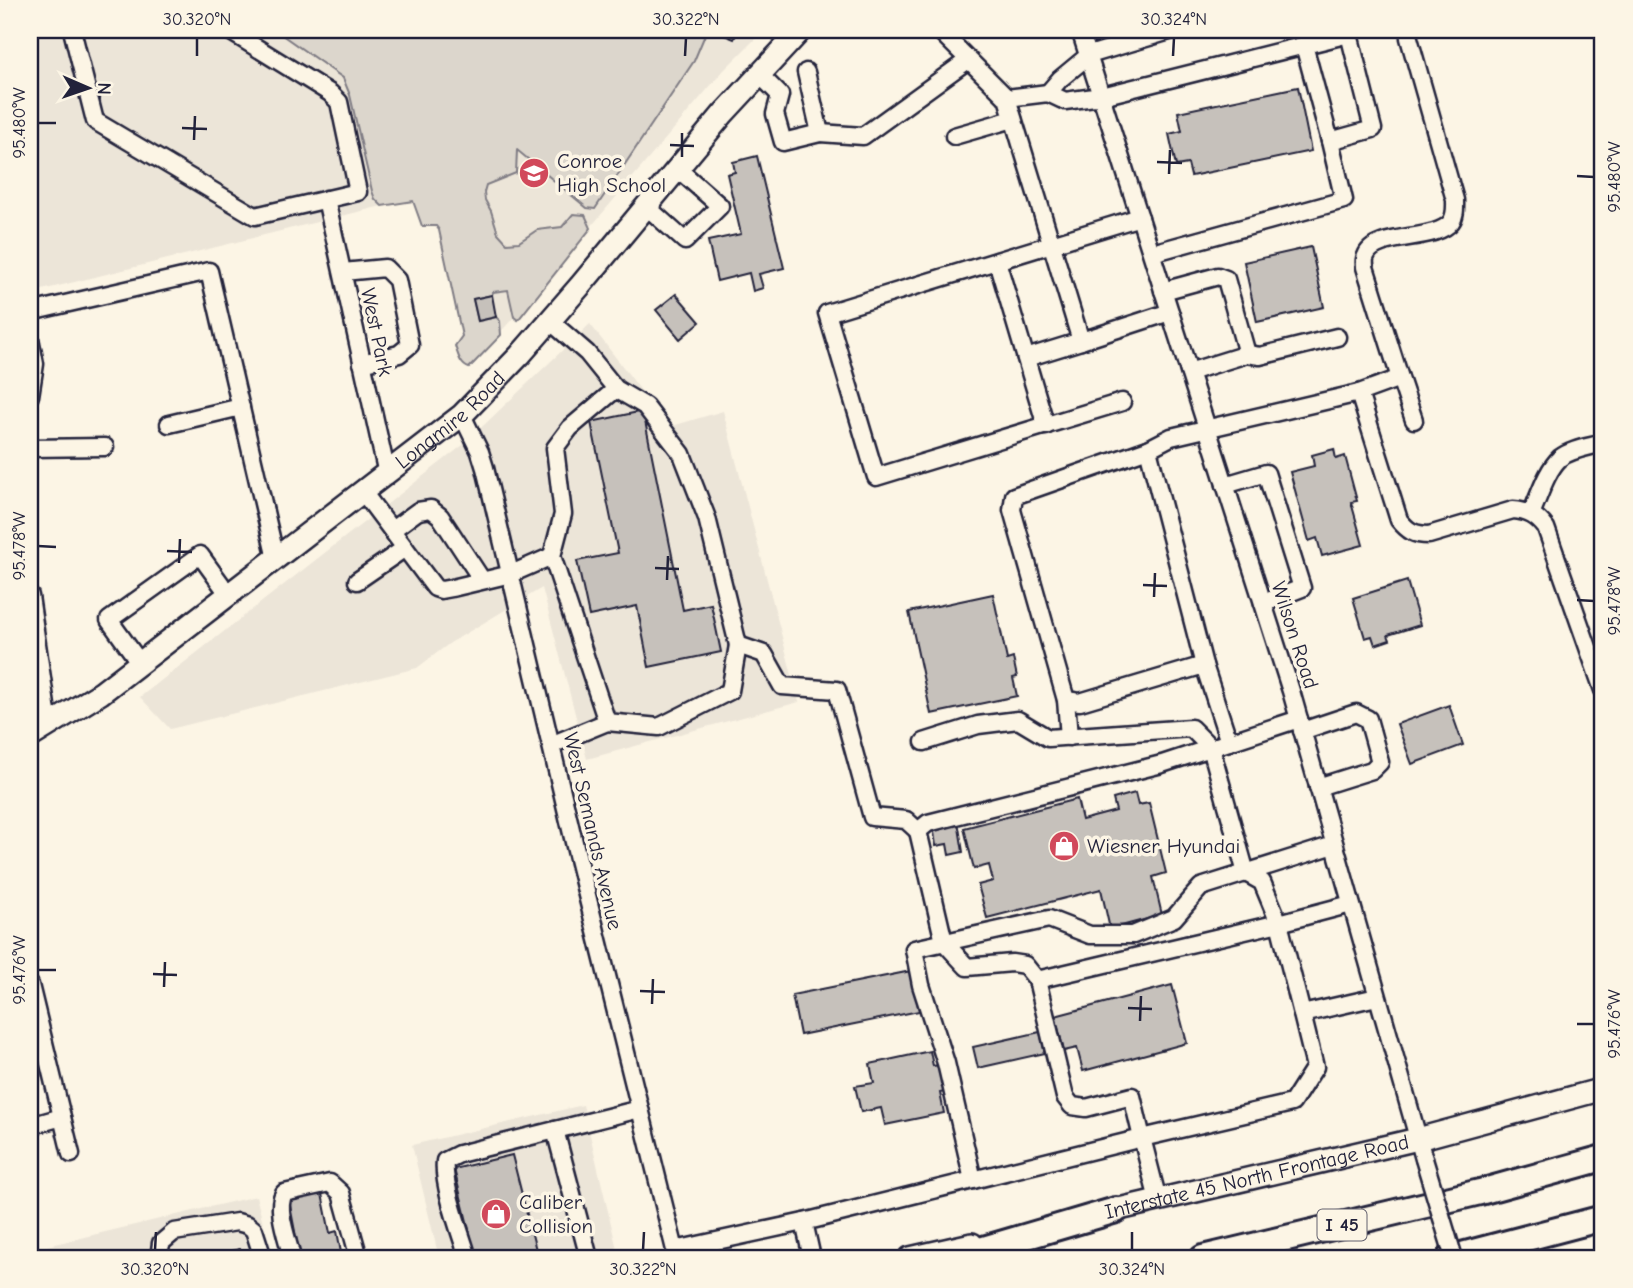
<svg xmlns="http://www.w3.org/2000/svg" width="1633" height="1288" viewBox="0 0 1633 1288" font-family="'Comic Neue',sans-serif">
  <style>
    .built { fill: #ece5d8 }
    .green { fill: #dcd6cc; stroke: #7f7c84; stroke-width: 2 }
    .building { fill: #c6c1bb; stroke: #22223b; stroke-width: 2 }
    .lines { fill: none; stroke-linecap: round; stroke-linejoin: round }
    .minor-casing { stroke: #22223b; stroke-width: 21 }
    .major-casing { stroke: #22223b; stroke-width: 26 }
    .highway-casing { stroke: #22223b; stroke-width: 30 }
    .minor { stroke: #fcf5e5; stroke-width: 16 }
    .major { stroke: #fcf5e5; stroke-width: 21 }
    .highway { stroke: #fcf5e5; stroke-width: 24 }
    .minor-bridge-casing { stroke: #22223b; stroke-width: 21; stroke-linecap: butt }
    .minor-bridge { stroke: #fcf5e5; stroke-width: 16 }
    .ticks { fill: none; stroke: #22223b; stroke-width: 2.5 }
    .labels { text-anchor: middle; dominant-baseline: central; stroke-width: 7; stroke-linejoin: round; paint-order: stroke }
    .shield { fill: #fcf5e5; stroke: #63616e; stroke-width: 2 }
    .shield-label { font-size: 19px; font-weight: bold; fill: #22223b }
    .poi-label { font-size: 21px; fill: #22223b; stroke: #fcf5e5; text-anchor: start }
    .street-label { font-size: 21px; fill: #22223b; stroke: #fcf5e5 }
    .neatline { fill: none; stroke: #22223b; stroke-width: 2.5 }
    .ticks-label { font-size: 18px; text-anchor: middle; fill: #22223b }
  </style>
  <rect width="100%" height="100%" fill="#fcf5e5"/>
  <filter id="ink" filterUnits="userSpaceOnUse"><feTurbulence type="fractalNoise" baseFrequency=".0143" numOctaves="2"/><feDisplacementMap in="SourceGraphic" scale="14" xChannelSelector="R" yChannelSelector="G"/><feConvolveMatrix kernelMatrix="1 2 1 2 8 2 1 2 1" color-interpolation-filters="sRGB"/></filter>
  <g filter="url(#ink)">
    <g class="built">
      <path d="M30,30H336L363,88L382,206L30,293Z"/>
      <path d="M401,30H764L723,71L516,315L473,362Z"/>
      <path d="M590,324L669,427L723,411L799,702L587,759L542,588L450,643L417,668L170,729L140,697L463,445Z"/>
      <path d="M583,1105L619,1258H439L412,1145Z"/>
      <path d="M256,1196L272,1258H30V1250Z"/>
    </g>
    <path class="green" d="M275,30H707L694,61L595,209L587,208L517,150L516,173L486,185L484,192L485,200L491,211L498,233L507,243L519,242L537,230L562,227L573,214L585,215L591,228L518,320L514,317L508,290L493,292L492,295L473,299L478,321L496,317L500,321L501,335L469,368C460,365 458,354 455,346L462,336L439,230L436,226H422L413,201L382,206L375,199L372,191L350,95L343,78Z"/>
    <g class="building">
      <path d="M712,30H738L734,39Z"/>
      <path d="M1298,87L1311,151L1191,176L1188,164L1176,166L1169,134L1182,131L1178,112Z"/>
      <path d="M757,156L784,268L759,274L763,288L753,291L749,273L717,281L708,241L741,234L727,174L735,172L733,162Z"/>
      <path d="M1311,247L1324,307L1257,322L1244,262Z"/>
      <path d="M676,294L700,322L680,339L656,310Z"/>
      <path d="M492,295L496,317L478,321L473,299Z"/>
      <path d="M643,411L683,610L711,604L721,652L649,667L637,606L589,616L577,561L618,553L591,422Z"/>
      <path d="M1334,449L1336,459L1345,456L1357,501L1351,502L1363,545L1322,556L1317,538L1309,541L1290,472L1314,466L1312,455Z"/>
      <path d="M1407,581L1420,625L1388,635L1390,640L1375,645L1372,636L1365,638L1353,598Z"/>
      <path d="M993,594L1007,660L1013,658L1017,677L1013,678L1017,696L931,714L909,612Z"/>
      <path d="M1449,705L1463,745L1412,764L1397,724Z"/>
      <path d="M1135,793L1138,805L1149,803L1166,873L1153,877L1162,915L1110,929L1101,889L987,918L978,885L993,881L989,865L974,869L964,828L1077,799L1082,820L1116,811L1113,799Z"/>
      <path d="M958,821L963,852L949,855L947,844L936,846L933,825Z"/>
      <path d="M911,971L919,1011L800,1035L792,995Z"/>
      <path d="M1172,985L1187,1043L1083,1071L1077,1048L1064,1051L1055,1016Z"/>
      <path d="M1040,1032L1045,1053L978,1068L973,1047Z"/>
      <path d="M930,1051L933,1066L944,1064L949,1091L940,1093L944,1113L885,1125L881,1108L861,1112L855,1086L874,1083L870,1064Z"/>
      <path d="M512,1155L538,1258H476L454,1169Z"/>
      <path d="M321,1189L330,1233L337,1231L342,1258H300L288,1195Z"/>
      <path d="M240,1249L242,1258H200Z"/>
    </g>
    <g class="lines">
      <g class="minor-casing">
        <g id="minor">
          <path d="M72,30L95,121L255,216L358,192L339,102L330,93L228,30"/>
          <path d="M939,30L1007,98L1048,93L1065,101L1102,96L1349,34L1373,129L1330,141L1344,200L1152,253"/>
          <path d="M1080,30L1291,691L1424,1159"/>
          <path d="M1304,45L1330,141"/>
          <path d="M758,73L780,95L775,114L783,142L820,133L806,72"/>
          <path d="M1048,93L1060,79L1089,55L1173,30"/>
          <path d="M1007,98L1081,341L1026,358"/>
          <path d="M820,133L863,136L968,60"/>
          <path d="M954,136L1013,119"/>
          <path d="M326,199L387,474"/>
          <path d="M647,207L685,241L720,206L678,169"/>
          <path d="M997,261L1046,426"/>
          <path d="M343,272L385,268L397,280L410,345L399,354L362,363"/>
          <path d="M1163,291L1218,276L1226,279L1247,354L1189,372"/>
          <path d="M30,312L209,271L276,559"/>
          <path d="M550,321L587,353L616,389L645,406L682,454L707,518L738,645L764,654L782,686L837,690L872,817L906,820L918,831"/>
          <path d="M30,338L35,364L30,396"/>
          <path d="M1081,341L1170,312"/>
          <path d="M1247,354L1260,356L1337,337"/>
          <path d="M1400,378L1414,420"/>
          <path d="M616,389L570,428L555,448L563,514L552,556L607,722L659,727L730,691L738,645"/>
          <path d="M1359,393L1399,520C1408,531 1414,535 1429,535L1513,510C1528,511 1537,516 1546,528L1603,690"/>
          <path d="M1122,402L876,477L827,313L1140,217"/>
          <path d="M462,415L480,452L485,468L578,859L677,1258"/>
          <path d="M169,424L241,407"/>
          <path d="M30,448L105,447"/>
          <path d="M1225,485L1266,473L1302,588L1263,603"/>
          <path d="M363,492L435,588L441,590L452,588L511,574L552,556"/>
          <path d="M1531,514C1539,497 1546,471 1560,458C1571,449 1590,447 1603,443"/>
          <path d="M392,530L418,511L431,509L440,516L482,580"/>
          <path d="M357,581L405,548"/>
          <path d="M30,596L49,726"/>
          <path d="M140,663L109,620L200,555L229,595"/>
          <path d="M1204,665L1229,742"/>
          <path d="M1066,700L1080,702L1204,665L1148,449"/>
          <path d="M1302,731L1356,713L1368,719L1380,762L1372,770L1318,787"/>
          <path d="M1069,737L1066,700L1012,510L1014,496L1148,449L1171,437L1359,393L1400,378L1365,267C1365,263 1364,259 1366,256C1374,232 1436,242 1451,222C1456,215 1455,207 1455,200L1409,38V30"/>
          <path d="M551,745L607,722"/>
          <path d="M1351,904L1279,923L1302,1014L1377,997"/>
          <path d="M1037,980L1025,965L1012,963L967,967L944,942L918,831L928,823L1162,764L1299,719"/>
          <path d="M30,985L71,1154"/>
          <path d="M30,1126L62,1117"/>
          <path d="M555,1130L589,1258"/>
          <path d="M973,1180L946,1063L921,985L914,949L1049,919L1090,935H1133L1174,918L1201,887L1334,845"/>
          <path d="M1158,1200L1142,1138L1292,1103L1315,1067L1302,1014"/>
          <path d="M675,1250L804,1222"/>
          <path d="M159,1258L161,1243L174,1232L237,1222L248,1225L254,1230L263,1258"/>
          <path d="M292,1258C288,1240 275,1209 284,1193L330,1183L341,1193L359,1258"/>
          <path d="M468,1258C461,1234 442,1185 445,1161L459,1154L640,1109"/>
          <path d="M812,1258L804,1222L1142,1138L1132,1096L1086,1108L1072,1106L1065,1097L1037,980L1279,923L1262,882L1246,873L1211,748L1191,728L1048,738L1018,720L978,725L924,742"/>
        </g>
      </g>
      <g class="major-casing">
        <g id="major">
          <path id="s1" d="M30,737L101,693L462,415L520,355L580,286L723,114L801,30"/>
          <path id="s2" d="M1102,1213L1418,1139L1603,1089"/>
          <path d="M910,1258L972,1244"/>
        </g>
      </g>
      <g class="highway-casing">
        <g id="highway">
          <path d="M953,1258L1116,1210"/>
          <path d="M1203,1258L1480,1192L1603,1158"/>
          <path d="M1450,1258L1603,1218"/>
        </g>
      </g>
      <use href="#minor" class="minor"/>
      <use href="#major" class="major"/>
      <use href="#highway" class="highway"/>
      <g class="minor-bridge-casing">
        <path id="minor-bridge" d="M1424,1159L1454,1258"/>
      </g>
      <use href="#minor-bridge" class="minor-bridge"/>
    </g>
  </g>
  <path class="ticks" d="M197,56V38M685,56L686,38M1173,56L1174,38M38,123H56M182,128L207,129M194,140L195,116M670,145L694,146M682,157V133M1157,162L1182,163M1169,174L1170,150M1577,176L1594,177M38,546L56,547M167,551L192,552M179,563L180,539M655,568L679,569M667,580L668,556M1143,585L1167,586M1154,597L1155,573M1577,600L1594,601M38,970H56M153,974L177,975M164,987L165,962M640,991L665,992M652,1004L653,979M1128,1008L1152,1009M1140,1021L1141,996M1577,1024H1594M155,1250L156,1232M643,1250L644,1232M1132,1250V1232"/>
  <defs>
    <g id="school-disc" transform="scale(1.575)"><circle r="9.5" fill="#d1495b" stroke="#fcf5e5"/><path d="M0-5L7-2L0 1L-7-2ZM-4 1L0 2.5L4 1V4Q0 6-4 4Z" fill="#fff"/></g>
    <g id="shop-disc" transform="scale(1.575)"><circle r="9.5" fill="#d1495b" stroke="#fcf5e5"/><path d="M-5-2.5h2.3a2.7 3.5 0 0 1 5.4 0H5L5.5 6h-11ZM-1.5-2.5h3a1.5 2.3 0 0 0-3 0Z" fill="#fff"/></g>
  </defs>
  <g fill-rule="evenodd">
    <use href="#school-disc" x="534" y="173"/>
    <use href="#shop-disc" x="1064" y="846"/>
    <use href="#shop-disc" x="496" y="1214"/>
  </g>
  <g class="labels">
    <rect class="shield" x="1317.5" y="1209.5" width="49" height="31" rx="5"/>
    <g class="shield-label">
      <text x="1342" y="1225">I 45</text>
    </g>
    <g class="poi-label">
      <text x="557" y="161">Conroe<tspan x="557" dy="24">High School</tspan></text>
      <text x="1087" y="846">Wiesner Hyundai</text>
      <text x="519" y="1202">Caliber<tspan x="519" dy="24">Collision</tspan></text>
    </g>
    <g class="street-label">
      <text transform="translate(377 332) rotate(78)">West Park</text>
      <text stroke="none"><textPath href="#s1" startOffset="527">Longmire Road</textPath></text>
      <text transform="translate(1295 635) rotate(72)">Wilson Road</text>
      <text transform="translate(593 831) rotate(77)">West Semands Avenue</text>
      <text stroke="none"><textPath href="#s2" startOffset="159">Interstate 45 North Frontage Road</textPath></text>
    </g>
  </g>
  <rect width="1633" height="1288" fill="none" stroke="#fcf5e5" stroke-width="77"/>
  <g transform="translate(88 88) rotate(92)" stroke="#fcf5e5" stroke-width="5" paint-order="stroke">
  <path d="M0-5L12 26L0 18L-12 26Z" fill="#22223b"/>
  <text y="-10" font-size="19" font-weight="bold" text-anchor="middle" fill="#22223b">N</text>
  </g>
  <rect x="38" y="38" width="1556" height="1212" class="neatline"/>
  <g class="ticks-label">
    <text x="197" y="25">30.320°N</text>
    <text x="686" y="25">30.322°N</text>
    <text x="1174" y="25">30.324°N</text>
    <text transform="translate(19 123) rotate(-90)" y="6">95.480°W</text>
    <text transform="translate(1614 177) rotate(-90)" y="6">95.480°W</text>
    <text transform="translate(19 546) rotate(-90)" y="6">95.478°W</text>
    <text transform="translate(1614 601) rotate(-90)" y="6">95.478°W</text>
    <text transform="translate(19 970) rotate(-90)" y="6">95.476°W</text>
    <text transform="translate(1614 1024) rotate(-90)" y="6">95.476°W</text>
    <text x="155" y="1275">30.320°N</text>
    <text x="643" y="1275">30.322°N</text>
    <text x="1132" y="1275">30.324°N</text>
  </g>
</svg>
